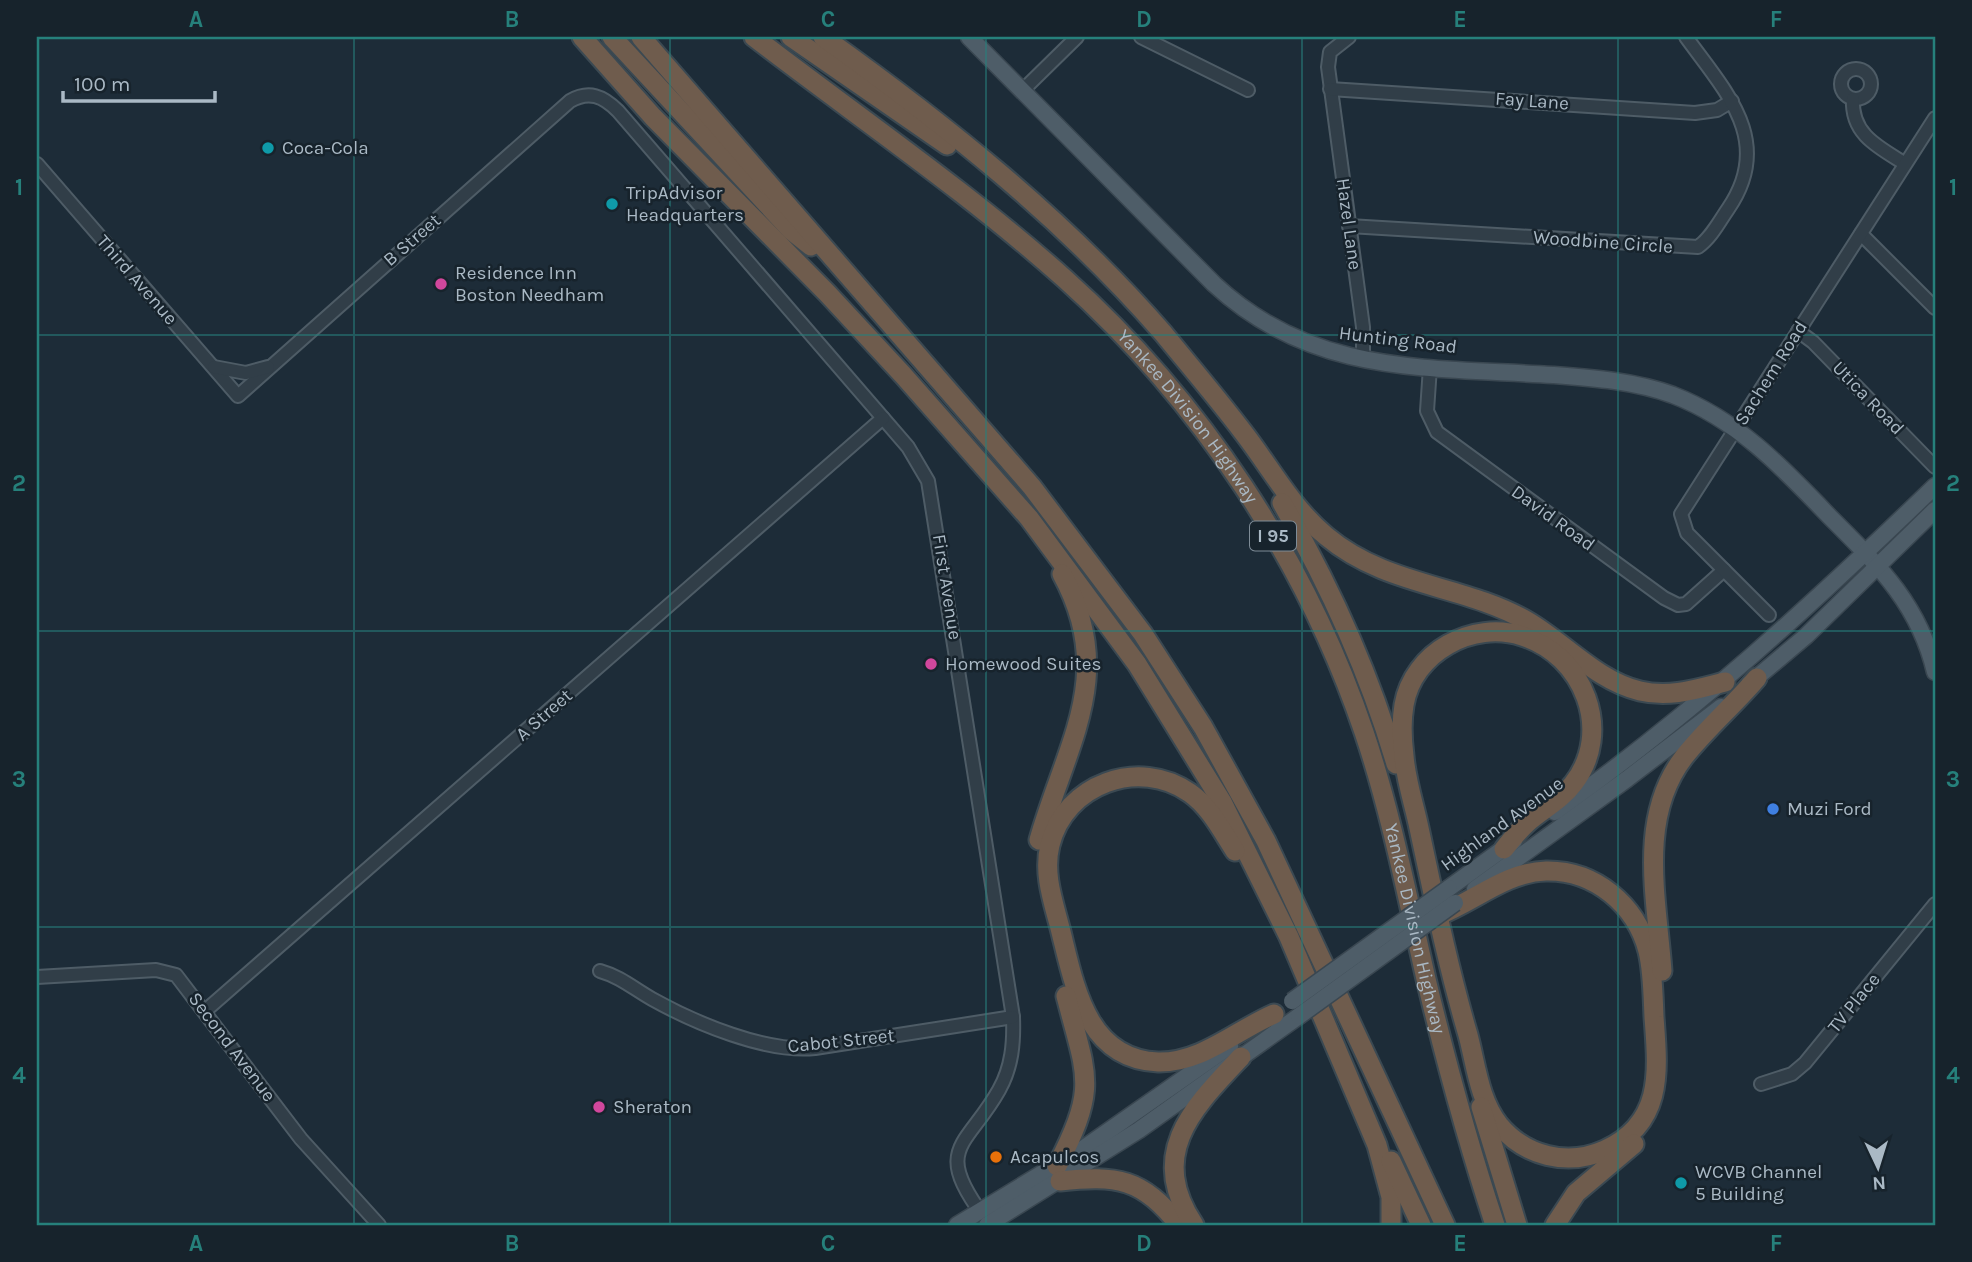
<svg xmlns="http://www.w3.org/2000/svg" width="1972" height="1262" viewBox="0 0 1972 1262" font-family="Karla,sans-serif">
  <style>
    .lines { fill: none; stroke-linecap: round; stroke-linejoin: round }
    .minor-casing { stroke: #4e5c66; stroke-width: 16 }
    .major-casing { stroke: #3a4751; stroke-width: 19 }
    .highway-casing { stroke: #3b4952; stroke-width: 23 }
    .minor { stroke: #313e48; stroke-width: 12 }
    .major { stroke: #4e5d68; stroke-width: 16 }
    .highway { stroke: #6f5c4d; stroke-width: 19 }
    .major-bridge-casing { stroke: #3a4751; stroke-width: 19; stroke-linecap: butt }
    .major-bridge { stroke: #4e5d68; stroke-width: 16 }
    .grid { fill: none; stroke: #26807b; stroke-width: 2; stroke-opacity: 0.55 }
    .culture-dot { fill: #0f9aa8; stroke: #17232c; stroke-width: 2.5 }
    .hotel-dot { fill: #d1479c; stroke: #17232c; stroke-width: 2.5 }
    .shop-dot { fill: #3f7fe0; stroke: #17232c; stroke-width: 2.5 }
    .food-dot { fill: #e8710a; stroke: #17232c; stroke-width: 2.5 }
    .labels { text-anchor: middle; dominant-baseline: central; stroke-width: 5; stroke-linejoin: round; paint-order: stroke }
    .shield { fill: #17232c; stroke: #7e8c97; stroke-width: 2 }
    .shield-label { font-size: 18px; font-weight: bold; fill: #aab9c5 }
    .street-label { font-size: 19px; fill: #aab9c5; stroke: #17232c }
    .poi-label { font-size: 19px; fill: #aab9c5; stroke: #17232c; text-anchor: start }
    .neatline { fill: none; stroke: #26807b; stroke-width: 2.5 }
    .grid-label { font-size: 23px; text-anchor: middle; font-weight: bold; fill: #26807b }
  </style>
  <rect width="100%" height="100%" fill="#1d2c38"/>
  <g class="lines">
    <g class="minor-casing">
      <g id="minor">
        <path d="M1141,37L1248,90"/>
        <path d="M1349,37L1330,52L1328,67L1363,327V360"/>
        <circle cx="1856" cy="84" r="15"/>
        <path d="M1330,89L1695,113L1717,110L1732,101"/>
        <path d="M1023,90L1077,37"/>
        <path d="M1853,99C1851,134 1878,147 1904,163"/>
        <path d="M37,164L238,396L570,101C589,90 603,96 618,111L908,447L928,481L1013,1017C1014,1043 1012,1067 999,1090C967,1147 932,1147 984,1217"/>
        <path d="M1349,226L1698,247C1711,238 1719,222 1728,209C1775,141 1725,91 1686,37"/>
        <path d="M1861,234L1935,308"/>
        <path d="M1798,331L1813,342L1935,467"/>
        <path d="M214,367L246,373L268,367"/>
        <path d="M1430,367L1427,411L1437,432L1664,598L1678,605L1686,604L1724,570"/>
        <path d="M1769,615L1687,533L1681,514L1935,118"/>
        <path d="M600,971C621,977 634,989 652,999C695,1023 766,1053 815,1048L1013,1017"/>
        <path d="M37,977L156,970L176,975L301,1139L379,1225"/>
        <path d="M205,1011L883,418"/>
        <path d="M1761,1084L1792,1074L1805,1063L1935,904"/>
      </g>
    </g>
    <g class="major-casing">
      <g id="major">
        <path d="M969,37L1214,284C1313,376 1427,367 1553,375C1593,378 1634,381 1673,395C1738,420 1783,468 1830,517C1878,565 1919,604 1935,672"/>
        <path d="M1749,684L1806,636L1935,510"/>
        <path d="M1555,812C1694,713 1813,604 1935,486"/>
        <path d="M1449,888L1514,841"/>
        <path d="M1475,889L1627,779L1721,707"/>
        <path d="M957,1225L1084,1148L1230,1046"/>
        <path d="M987,1225L1139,1130L1299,1016"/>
      </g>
    </g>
    <g class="highway-casing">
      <g id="highway">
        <path d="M582,37L653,117L827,293L903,375L1029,518L1137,664L1222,802L1289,937L1377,1145L1391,1197V1225"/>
        <path d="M612,37L791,230L811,246"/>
        <path d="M641,37L1032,487L1143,634L1203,727L1266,841L1445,1225"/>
        <path id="s1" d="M754,37C858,117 968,192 1065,279C1200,400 1306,560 1364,732C1391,812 1407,896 1426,979C1446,1062 1468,1144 1495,1225"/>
        <path d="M791,37L947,145"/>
        <path d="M823,37C945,124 1064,219 1163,333C1190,366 1218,399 1243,432C1271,468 1291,507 1326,536C1387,587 1462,584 1527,621C1565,643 1597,681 1640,691C1670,698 1697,689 1725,682"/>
        <path d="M1282,503C1330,586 1369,672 1396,764"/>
        <path d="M1039,840C1067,742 1117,675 1062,574"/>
        <path d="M1235,851C1222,831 1210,807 1190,793C1139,757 1065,784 1050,845C1043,873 1053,901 1060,928C1074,983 1085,1059 1158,1062C1201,1063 1235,1031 1274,1014"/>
        <path d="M1439,915C1475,901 1506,872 1546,871C1595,870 1636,905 1648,951C1653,972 1653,995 1654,1017C1658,1071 1664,1123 1605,1150C1567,1167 1525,1156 1499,1125C1479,1100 1476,1065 1468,1035C1448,967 1434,898 1419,828C1414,804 1406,781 1404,756C1402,740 1401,722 1404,705C1413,652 1473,620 1522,636C1584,655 1614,732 1573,784C1561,800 1543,809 1528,822C1519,830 1511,840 1504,849"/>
        <path d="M1662,971C1657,900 1637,818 1684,757C1706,729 1734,705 1757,678"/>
        <path d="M1481,1107L1517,1225"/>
        <path d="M1391,1161L1421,1225"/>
        <path d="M1057,1166C1098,1086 1087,1078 1066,996"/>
        <path d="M1060,1181C1116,1175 1143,1178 1179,1225"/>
        <path d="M1194,1225C1146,1153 1194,1107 1241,1057"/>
        <path d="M1555,1225L1576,1193L1634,1144"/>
      </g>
    </g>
    <use href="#minor" class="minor"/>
    <use href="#major" class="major"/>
    <use href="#highway" class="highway"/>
    <g class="major-bridge-casing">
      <g id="major-bridge">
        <path d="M1292,1001L1449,888"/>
        <path d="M1299,1016L1455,903"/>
      </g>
    </g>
    <use href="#major-bridge" class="major-bridge"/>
  </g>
  <path class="grid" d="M354,37V1225M670,37V1225M986,37V1225M1302,37V1225M1618,37V1225M37,335H1935M37,631H1935M37,927H1935"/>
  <g class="culture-dot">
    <circle cx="268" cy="148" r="7"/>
    <circle cx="612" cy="204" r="7"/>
    <circle cx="1681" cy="1183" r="7"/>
  </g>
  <g class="hotel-dot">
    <circle cx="441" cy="284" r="7"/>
    <circle cx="931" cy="664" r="7"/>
    <circle cx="599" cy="1107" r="7"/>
  </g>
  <circle class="shop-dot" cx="1773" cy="809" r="7"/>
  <circle class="food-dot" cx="996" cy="1157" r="7"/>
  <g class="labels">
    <rect class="shield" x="1250" y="521.5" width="46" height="29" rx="5"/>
    <g class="shield-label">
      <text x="1273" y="536">I 95</text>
    </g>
    <g class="street-label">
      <text transform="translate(1532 101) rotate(4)">Fay Lane</text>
      <text transform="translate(1349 224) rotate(82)">Hazel Lane</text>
      <text transform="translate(412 240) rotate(-41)">B Street</text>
      <text transform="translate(1603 242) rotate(4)">Woodbine Circle</text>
      <text transform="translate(137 280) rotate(49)">Third Avenue</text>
      <text transform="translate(1398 340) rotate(7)">Hunting Road</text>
      <text transform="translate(1771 373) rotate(-58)">Sachem Road</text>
      <text transform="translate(1868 398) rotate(46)">Utica Road</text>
      <text stroke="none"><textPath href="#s1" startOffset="579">Yankee Division Highway</textPath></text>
      <text transform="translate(1553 518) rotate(36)">David Road</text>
      <text transform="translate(947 587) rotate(81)">First Avenue</text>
      <text transform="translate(544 715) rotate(-41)">A Street</text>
      <text transform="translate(1502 824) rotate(-36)">Highland Avenue</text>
      <text stroke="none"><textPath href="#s1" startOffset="1146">Yankee Division Highway</textPath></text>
      <text transform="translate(1854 1003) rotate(-51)">TV Place</text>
      <text transform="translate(841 1041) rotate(-6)">Cabot Street</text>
      <text transform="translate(232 1047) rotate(53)">Second Avenue</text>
    </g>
    <g class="poi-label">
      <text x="282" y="148">Coca-Cola</text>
      <text x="626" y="193">TripAdvisor<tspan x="626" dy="22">Headquarters</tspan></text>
      <text x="455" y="273">Residence Inn<tspan x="455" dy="22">Boston Needham</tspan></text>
      <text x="945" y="664">Homewood Suites</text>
      <text x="1787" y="809">Muzi Ford</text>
      <text x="613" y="1107">Sheraton</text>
      <text x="1010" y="1157">Acapulcos</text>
      <text x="1695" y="1172">WCVB Channel<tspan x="1695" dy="22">5 Building</tspan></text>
    </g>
  </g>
  <rect width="1972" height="1262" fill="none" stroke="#17232c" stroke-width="77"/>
  <g transform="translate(1878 1167) rotate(176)" stroke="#17232c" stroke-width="5" paint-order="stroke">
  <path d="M0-5L12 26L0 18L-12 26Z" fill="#aab9c5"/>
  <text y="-10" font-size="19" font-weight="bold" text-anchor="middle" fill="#aab9c5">N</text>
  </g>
  <path d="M63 91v10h152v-10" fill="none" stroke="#aab9c5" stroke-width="3.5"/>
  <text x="74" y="91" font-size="21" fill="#aab9c5" stroke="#17232c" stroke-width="5" paint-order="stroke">100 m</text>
  <rect x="38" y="38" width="1896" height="1186" class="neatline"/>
  <g class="grid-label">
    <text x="196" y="27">A</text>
    <text x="512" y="27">B</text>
    <text x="828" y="27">C</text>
    <text x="1144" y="27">D</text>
    <text x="1460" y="27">E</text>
    <text x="1776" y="27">F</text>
    <text x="19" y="195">1</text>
    <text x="1953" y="195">1</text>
    <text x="19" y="491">2</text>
    <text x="1953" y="491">2</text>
    <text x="19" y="787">3</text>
    <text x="1953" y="787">3</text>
    <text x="19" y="1083">4</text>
    <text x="1953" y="1083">4</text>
    <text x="196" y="1251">A</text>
    <text x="512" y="1251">B</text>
    <text x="828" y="1251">C</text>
    <text x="1144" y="1251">D</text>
    <text x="1460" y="1251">E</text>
    <text x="1776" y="1251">F</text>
  </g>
</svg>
